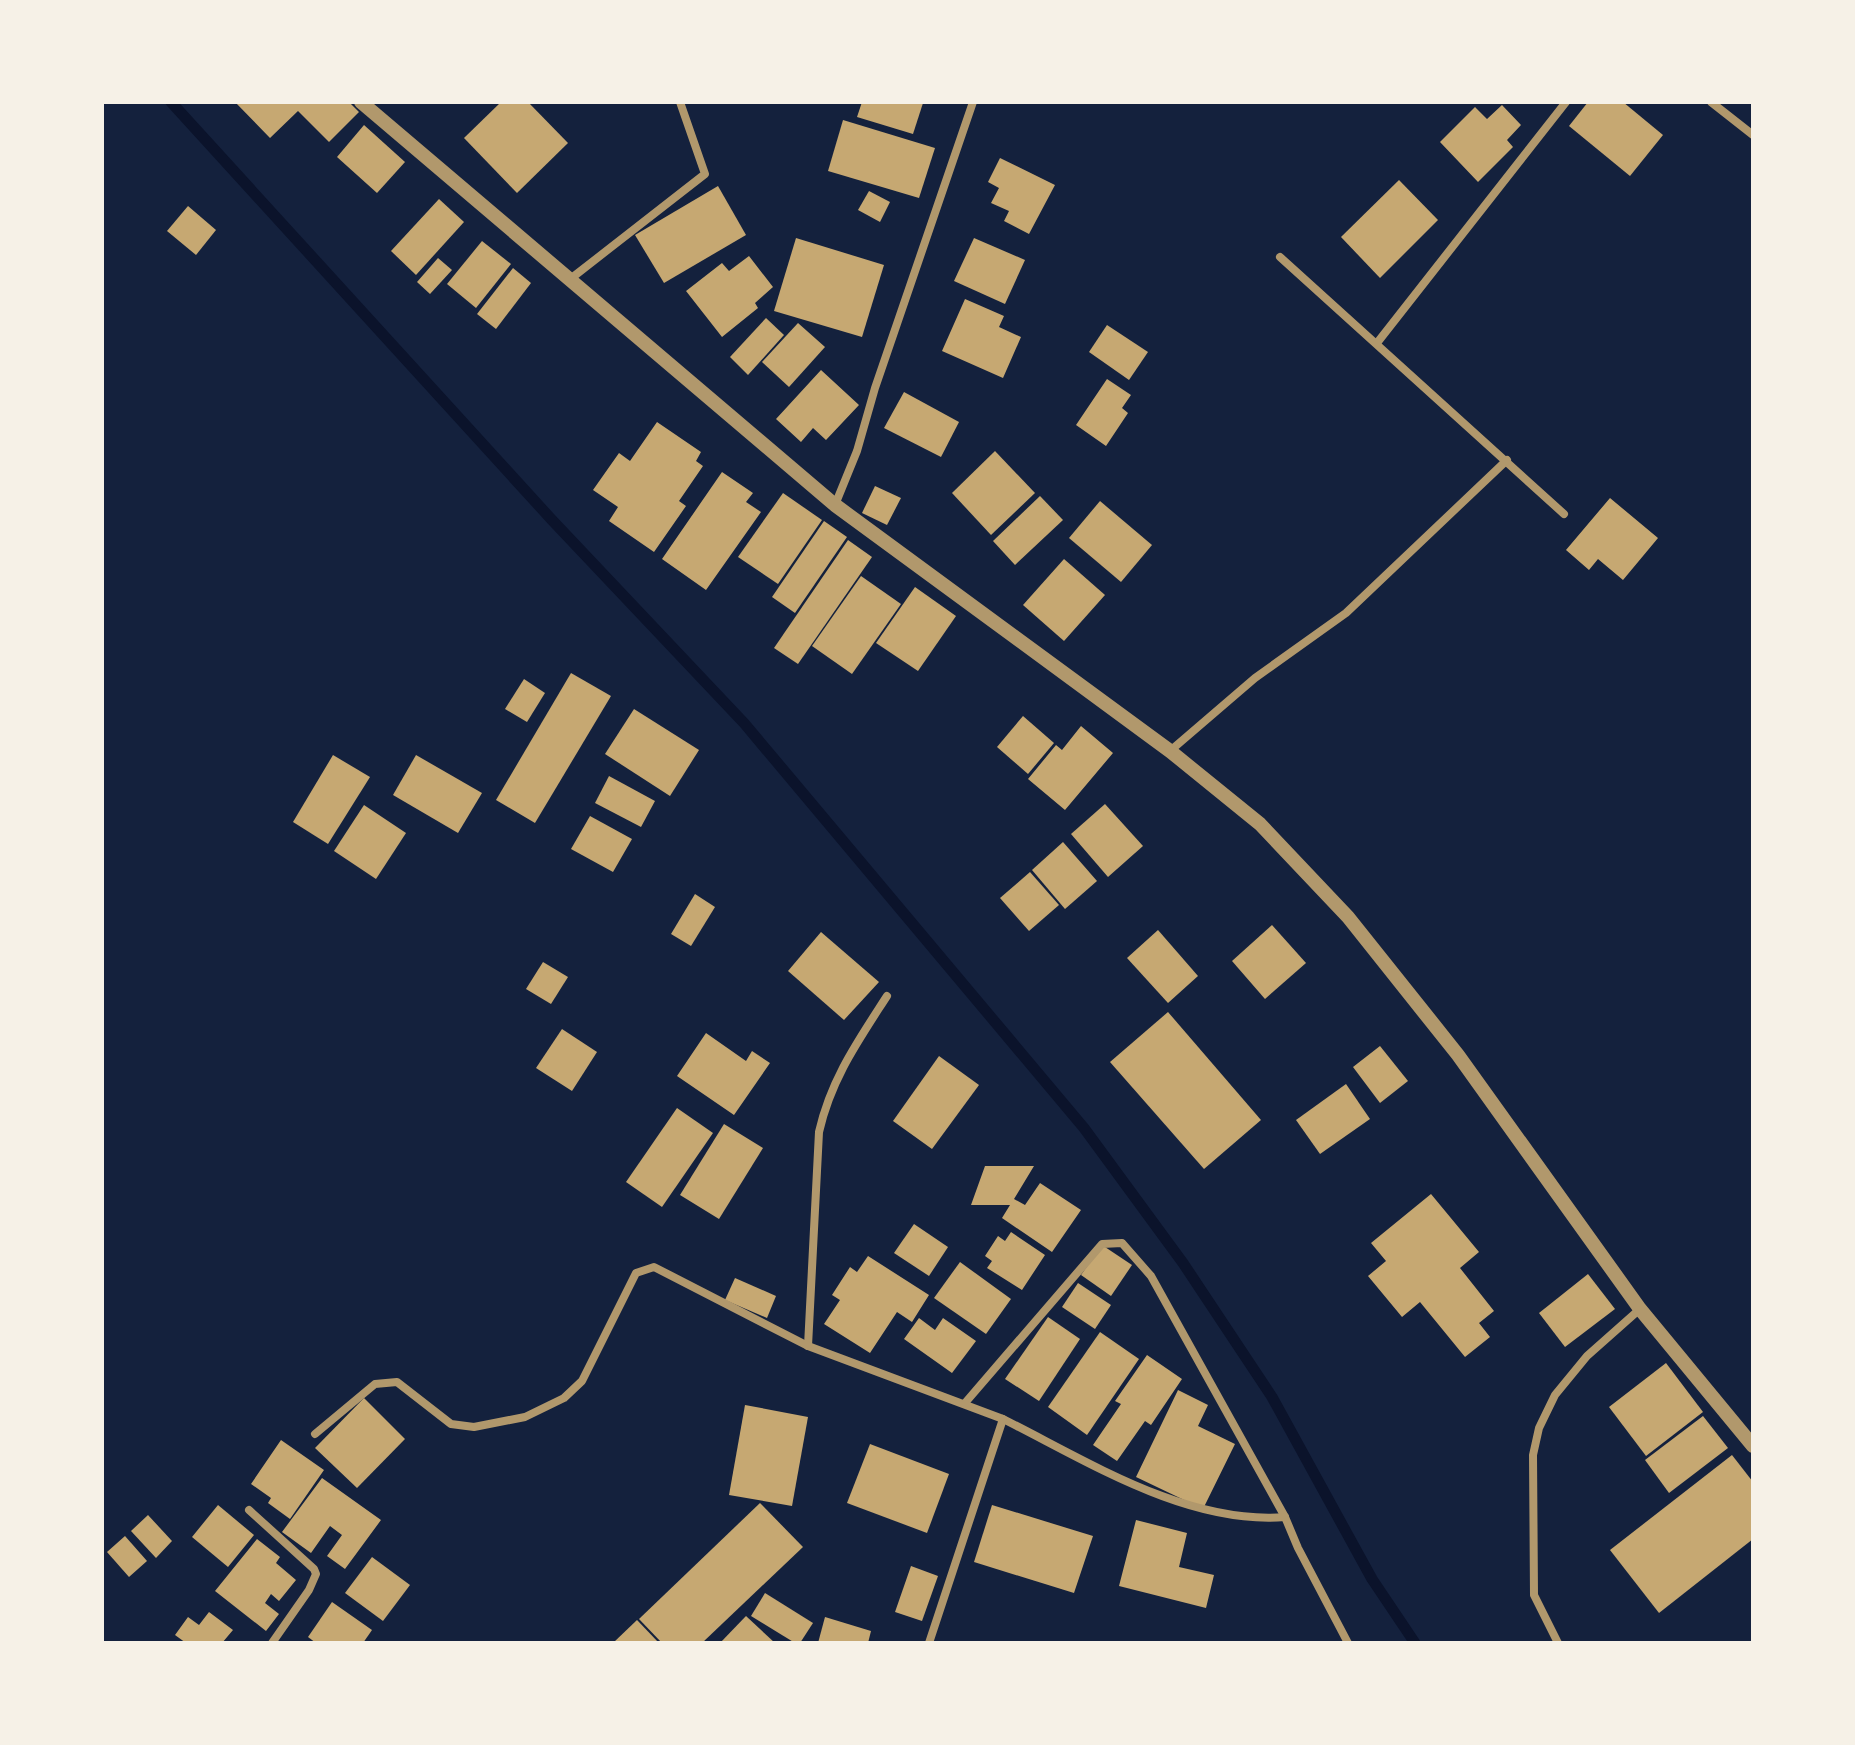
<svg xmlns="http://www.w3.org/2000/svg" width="1855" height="1745" viewBox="0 0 1855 1745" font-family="'DejaVu Sans',sans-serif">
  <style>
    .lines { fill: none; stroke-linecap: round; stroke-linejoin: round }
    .stream { stroke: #0b132b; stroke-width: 11 }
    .building { fill: #c6a872 }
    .minor { stroke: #b1986c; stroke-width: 8 }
    .tertiary { stroke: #b1986c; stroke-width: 14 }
  </style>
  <rect width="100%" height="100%" fill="#14213d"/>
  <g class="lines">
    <path class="stream" d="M171,102L552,520L744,723L1084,1128L1183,1263L1272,1397L1372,1579L1415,1643"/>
  </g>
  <g class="building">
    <path d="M235,102H349L359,112L329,142L298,111L270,138Z"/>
    <path d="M501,102H528L568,143L517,193L464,138Z"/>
    <path d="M862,102H921L923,103L913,134L857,117Z"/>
    <path d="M1588,102H1623L1663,135L1630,176L1569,126Z"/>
    <path d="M1502,105L1521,125L1507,140L1513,147L1478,182L1440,142L1475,107L1487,119Z"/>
    <path d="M843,120L935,148L919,198L828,171Z"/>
    <path d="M364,125L405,162L377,193L337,157Z"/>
    <path d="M1000,158L1055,185L1029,234L1004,221L1009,211L991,203L999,188L988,182Z"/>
    <path d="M1399,180L1438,220L1380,278L1341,237Z"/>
    <path d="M718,186L746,235L664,283L635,235Z"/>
    <path d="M869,191L890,202L880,222L858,210Z"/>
    <path d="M439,199L464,222L416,275L391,251Z"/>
    <path d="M188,206L216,230L196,255L167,231Z"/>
    <path d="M796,238L884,265L862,337L774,311Z"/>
    <path d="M974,238L1025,260L1005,304L954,281Z"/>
    <path d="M482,241L511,264L476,308L447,284Z"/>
    <path d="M749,256L773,287L755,303L758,308L722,337L686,291L722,263L729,271Z"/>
    <path d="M438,258L452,270L430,294L417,282Z"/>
    <path d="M513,268L531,283L496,329L477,314Z"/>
    <path d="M965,299L1004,316L999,327L1021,337L1003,378L942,351Z"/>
    <path d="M766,318L784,335L748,375L730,357Z"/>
    <path d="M798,323L825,347L789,387L762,362Z"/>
    <path d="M1107,325L1148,352L1129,380L1089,352Z"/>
    <path d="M821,370L859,405L826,440L813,428L801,442L776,419Z"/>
    <path d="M1107,379L1131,395L1122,408L1128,413L1106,446L1076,425Z"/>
    <path d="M904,392L959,422L941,457L884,428Z"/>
    <path d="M657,422L701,452L696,461L703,466L679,501L686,506L654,552L609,521L618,507L593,490L619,453L630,461Z"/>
    <path d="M995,451L1035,493L991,535L952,493Z"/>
    <path d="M722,472L753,493L746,502L761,512L706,590L662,559Z"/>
    <path d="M875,486L901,498L887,525L862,513Z"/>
    <path d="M783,493L822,520L778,584L738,557Z"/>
    <path d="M1040,496L1063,520L1015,565L993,541Z"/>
    <path d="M1610,498L1658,538L1623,580L1598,559L1589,570L1566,550Z"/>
    <path d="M1100,501L1152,545L1121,582L1069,538Z"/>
    <path d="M824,521L847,537L795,613L772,597Z"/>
    <path d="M848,540L872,557L798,664L774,648Z"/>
    <path d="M1064,559L1105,595L1064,641L1023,605Z"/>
    <path d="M861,576L901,604L852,674L812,646Z"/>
    <path d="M915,587L956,616L918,671L876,643Z"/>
    <path d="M571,673L611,696L535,823L496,800Z"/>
    <path d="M524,679L545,693L527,722L505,709Z"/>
    <path d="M634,709L699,750L670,796L605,754Z"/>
    <path d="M1023,716L1054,743L1028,774L997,747Z"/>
    <path d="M1081,726L1113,753L1065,810L1028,779L1056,745L1062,750Z"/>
    <path d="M333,755L370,777L328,844L293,822Z"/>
    <path d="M416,755L482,793L458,833L393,795Z"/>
    <path d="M609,776L655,801L641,827L595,803Z"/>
    <path d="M1105,804L1143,846L1108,877L1071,834Z"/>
    <path d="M364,805L406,833L376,879L334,851Z"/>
    <path d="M590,816L632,839L613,872L571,849Z"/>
    <path d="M1063,842L1097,881L1065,909L1032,870Z"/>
    <path d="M1030,872L1059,905L1029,931L1000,898Z"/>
    <path d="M695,894L715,907L691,946L671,934Z"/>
    <path d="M1272,925L1306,963L1265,999L1232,961Z"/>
    <path d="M1158,930L1198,976L1168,1003L1127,958Z"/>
    <path d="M821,932L879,982L844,1020L788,971Z"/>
    <path d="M543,962L568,977L551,1004L526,989Z"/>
    <path d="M1168,1012L1261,1120L1204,1169L1110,1062Z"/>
    <path d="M562,1029L597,1052L572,1091L536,1068Z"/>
    <path d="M706,1033L746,1061L752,1051L770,1063L734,1115L677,1076Z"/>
    <path d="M1380,1046L1408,1081L1380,1103L1353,1067Z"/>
    <path d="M939,1056L979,1085L932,1149L893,1121Z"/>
    <path d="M1346,1084L1370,1119L1320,1154L1296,1120Z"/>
    <path d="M677,1108L713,1133L662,1207L626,1182Z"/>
    <path d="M724,1124L763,1148L719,1219L680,1195Z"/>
    <path d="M985,1166H1034L1014,1199L1025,1205L1040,1183L1081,1210L1052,1252L1002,1218L1010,1205H971Z"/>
    <path d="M1431,1194L1479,1252L1460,1268L1494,1311L1479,1323L1490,1337L1465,1357L1420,1302L1402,1317L1368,1276L1386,1261L1371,1243Z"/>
    <path d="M914,1224L948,1247L929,1276L894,1253Z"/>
    <path d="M1011,1232L1045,1255L1022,1290L987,1268L992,1261L985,1256L998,1236L1005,1241Z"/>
    <path d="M1102,1245L1132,1265L1111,1296L1081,1275Z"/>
    <path d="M868,1256L929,1295L912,1322L897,1312L870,1353L824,1324L840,1300L832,1295L850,1267L857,1272Z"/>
    <path d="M960,1262L1011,1299L986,1334L934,1298Z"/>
    <path d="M1588,1274L1615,1309L1565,1347L1539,1313Z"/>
    <path d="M735,1278L776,1296L767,1318L725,1300Z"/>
    <path d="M1078,1283L1111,1305L1095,1329L1062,1307Z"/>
    <path d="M1048,1317L1080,1339L1039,1401L1005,1379Z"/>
    <path d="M919,1318L935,1330L943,1318L976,1341L952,1373L904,1339Z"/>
    <path d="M1100,1332L1139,1359L1087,1435L1048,1407Z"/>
    <path d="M1147,1355L1182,1379L1151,1425L1145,1421L1117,1461L1093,1445L1121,1404L1115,1401Z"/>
    <path d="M1666,1363L1703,1412L1646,1456L1609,1407Z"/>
    <path d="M1178,1390L1208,1405L1198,1426L1235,1444L1203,1509L1136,1477Z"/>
    <path d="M364,1398L405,1439L357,1488L315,1448Z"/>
    <path d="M745,1405L808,1417L792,1506L729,1495Z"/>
    <path d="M1703,1416L1728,1448L1669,1493L1645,1460Z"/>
    <path d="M281,1440L324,1470L290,1519L268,1503L271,1498L251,1484Z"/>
    <path d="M870,1444L949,1474L927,1533L847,1503Z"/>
    <path d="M1732,1455L1753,1482V1539L1659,1613L1610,1550Z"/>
    <path d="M322,1478L381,1520L345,1569L327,1556L342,1535L330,1526L311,1553L282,1532Z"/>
    <path d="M760,1503L803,1547L702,1643H662L639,1619Z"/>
    <path d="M218,1505L254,1535L228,1567L192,1537Z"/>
    <path d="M992,1505L1093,1536L1074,1593L974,1562Z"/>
    <path d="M148,1515L172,1541L156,1558L131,1531Z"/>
    <path d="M1136,1520L1187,1533L1179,1567L1214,1575L1206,1608L1119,1586Z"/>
    <path d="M125,1536L147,1561L129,1577L107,1552Z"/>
    <path d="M257,1539L280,1557L276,1563L296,1580L279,1601L271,1594L265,1603L279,1614L266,1631L215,1591Z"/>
    <path d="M372,1557L410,1585L383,1621L345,1593Z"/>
    <path d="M911,1566L938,1576L922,1621L895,1612Z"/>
    <path d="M765,1593L813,1623L800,1643H795L751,1616Z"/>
    <path d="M332,1602L372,1630L363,1643H316L308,1637Z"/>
    <path d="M209,1612L233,1630L222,1643H186L175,1635L188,1617L199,1625Z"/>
    <path d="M746,1616L775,1643H720Z"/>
    <path d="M825,1617L871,1631L868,1643H818Z"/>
    <path d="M637,1620L659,1643H613Z"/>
  </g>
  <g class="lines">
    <g class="minor">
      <path d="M1711,102L1753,135"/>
      <path d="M1280,257L1564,514"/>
      <path d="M569,280L705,174L680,102"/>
      <path d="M1377,343L1566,102"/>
      <path d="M835,505L857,451L875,388L973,102"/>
      <path d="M1170,751L1255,678L1346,613L1507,460"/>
      <path d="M808,1346L819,1132C831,1079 858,1041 887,996"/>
      <path d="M965,1403L1102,1244L1122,1243L1151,1276L1285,1517L1298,1548L1348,1643"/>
      <path d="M1003,1419C1089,1462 1187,1525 1285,1517"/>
      <path d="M315,1434L375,1384L397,1382L451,1424L474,1427L525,1417L564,1398L582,1381L636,1273L654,1267L808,1346L1003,1419L929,1643"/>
      <path d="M249,1510L314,1569L316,1574L309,1590L272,1643"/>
      <path d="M1558,1643L1534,1595L1533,1455L1539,1428L1555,1395L1587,1356L1640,1309"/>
    </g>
    <path class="tertiary" d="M361,102L835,505L1170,751L1260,824L1348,917L1458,1055L1640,1309L1753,1446"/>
  </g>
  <rect width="1855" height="1745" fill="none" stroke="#f6f1e7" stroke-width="208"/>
</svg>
